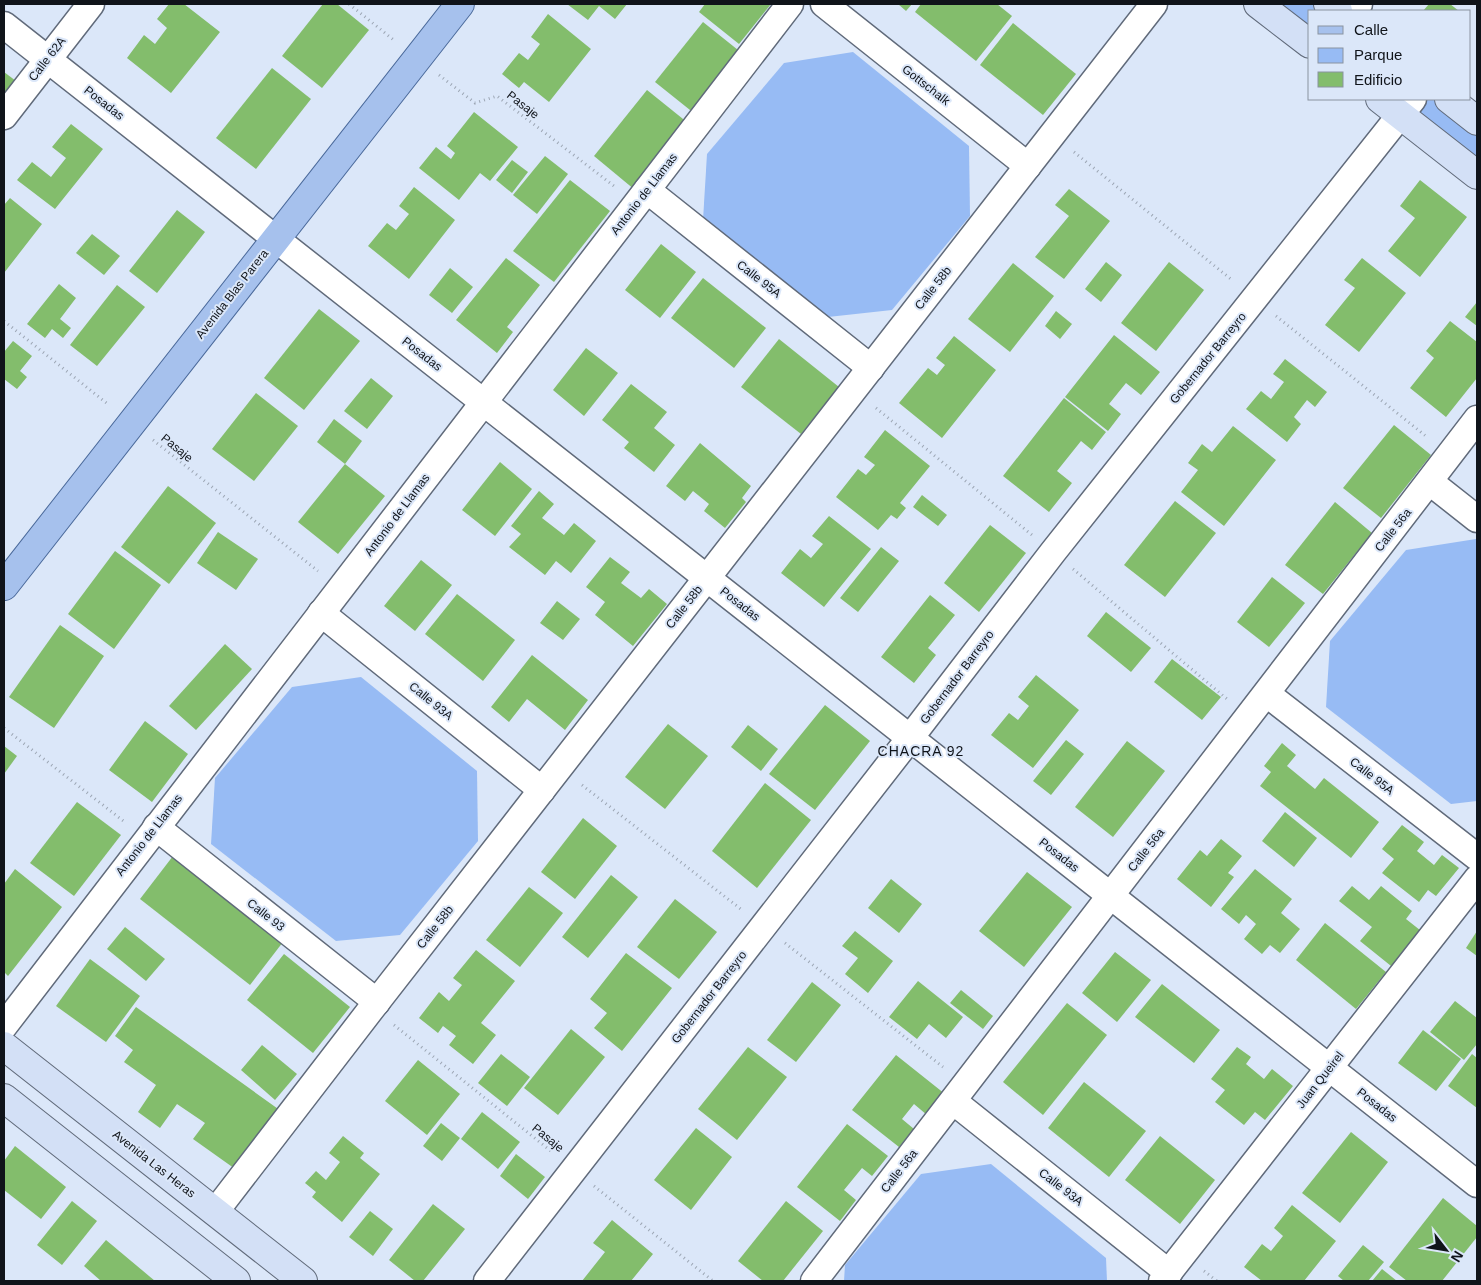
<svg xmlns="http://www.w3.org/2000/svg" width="1481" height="1285" viewBox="0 0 1481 1285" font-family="Arial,sans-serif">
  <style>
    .green { fill: #97bbf4 }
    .building { fill: #83bd6c }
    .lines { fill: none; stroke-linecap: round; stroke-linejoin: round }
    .minor-casing { stroke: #606a7a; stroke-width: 29 }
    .secondary-casing { stroke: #606a7a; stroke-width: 30 }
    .primary-casing { stroke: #4b6a9b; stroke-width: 30 }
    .path { stroke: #9ca6b4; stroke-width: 3; stroke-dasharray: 1 4; stroke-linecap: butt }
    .minor { stroke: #fff; stroke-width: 26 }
    .secondary { stroke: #d3e0f6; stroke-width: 28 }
    .primary { stroke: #a6c1ed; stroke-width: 28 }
    .labels { text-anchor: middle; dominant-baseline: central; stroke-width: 4; stroke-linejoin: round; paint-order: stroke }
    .street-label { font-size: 12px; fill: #10141a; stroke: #dbe7f9 }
    .neighbourhood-label { font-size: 14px; letter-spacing: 1px; fill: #10141a; stroke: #dbe7f9 }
  </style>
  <rect width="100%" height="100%" fill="#dbe7f9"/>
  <g class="green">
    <path d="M1272,4H1321L1331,11H1310V33Z"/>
    <path d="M853,52L969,146L970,216L892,310L828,317L703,220L707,154L784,63Z"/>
    <path d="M1393,99H1442L1477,126V165Z"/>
    <path d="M1476,539L1477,801L1451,804L1326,707L1330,641L1406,550Z"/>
    <path d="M361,677L477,771L478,841L400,935L336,941L211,844L215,778L292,687Z"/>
    <path d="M991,1164L1106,1258L1107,1281H844L845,1265L921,1174Z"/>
  </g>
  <g class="building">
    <path d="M169,4H184L220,32L171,93L127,58L144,35L155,44L167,28L157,19Z"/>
    <path d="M323,4H337L369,30L322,88L282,56Z"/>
    <path d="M567,4H627L615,19L599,6L588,20Z"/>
    <path d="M705,4H771L739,44L699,12Z"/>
    <path d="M898,4H912L906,11Z"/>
    <path d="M921,4H997L1012,16L976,61L915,12Z"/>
    <path d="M1429,4H1450L1459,11H1423Z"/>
    <path d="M548,14L591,49L549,102L524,82L519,88L502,74L519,53L528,60L540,44L531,37Z"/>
    <path d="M703,22L743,54L695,114L655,82Z"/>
    <path d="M1013,23L1076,74L1043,115L980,65Z"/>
    <path d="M272,68L311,99L256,169L216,138Z"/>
    <path d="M4,72L20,84L4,105Z"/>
    <path d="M647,90L688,123L635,190L594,156Z"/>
    <path d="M474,112L518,147L490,181L480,173L459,200L419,168L436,147L451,159L455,153L447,146Z"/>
    <path d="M71,124L103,149L55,209L17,180L32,162L51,177L66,158L52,147Z"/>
    <path d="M545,156L568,174L537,214L513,195Z"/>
    <path d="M512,160L528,172L512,193L496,180Z"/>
    <path d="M570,180L610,211L554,282L513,251Z"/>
    <path d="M1420,180L1467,217L1420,277L1388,251L1415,218L1400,206Z"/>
    <path d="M414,187L455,220L409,279L368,246L387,223L396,230L409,214L399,206Z"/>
    <path d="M1069,189L1110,221L1064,279L1035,257L1069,216L1055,205Z"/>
    <path d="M10,198L42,224L4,273V235L5,233L4,232V205Z"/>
    <path d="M177,210L205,232L157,293L129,271Z"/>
    <path d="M92,234L120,256L104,275L76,253Z"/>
    <path d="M661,244L696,272L660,318L625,290Z"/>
    <path d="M506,258L540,285L507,327L513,332L497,353L456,320Z"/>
    <path d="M1362,258L1406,293L1359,352L1325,325L1355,288L1344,280Z"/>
    <path d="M1106,262L1122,275L1101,302L1085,289Z"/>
    <path d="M1169,262L1204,290L1156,351L1121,323Z"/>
    <path d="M1013,263L1054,296L1010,352L968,319Z"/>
    <path d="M450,268L473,287L452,313L429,295Z"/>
    <path d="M703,278L766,328L734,368L671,318Z"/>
    <path d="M59,284L76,298L60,319L71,328L63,338L52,329L45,338L27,324Z"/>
    <path d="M117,285L145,307L97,366L70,345Z"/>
    <path d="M1477,302V326L1465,317Z"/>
    <path d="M319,309L360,341L304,410L264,378Z"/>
    <path d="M1056,311L1072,324L1060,339L1045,326Z"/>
    <path d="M1450,321L1477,342V378L1446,417L1410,388L1434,358L1426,351Z"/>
    <path d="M1114,335L1160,372L1141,395L1126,383L1109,404L1121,414L1108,431L1065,397Z"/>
    <path d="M954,336L996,370L942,438L899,403L928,368L937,375L945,365L936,358Z"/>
    <path d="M779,339L839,387L801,434L741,387Z"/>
    <path d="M13,341L32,356L20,371L27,377L17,389L4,379V352Z"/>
    <path d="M586,348L618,373L584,416L553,390Z"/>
    <path d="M1285,359L1327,392L1315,407L1307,400L1294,417L1301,424L1287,442L1246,409L1261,391L1271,399L1284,382L1273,374Z"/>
    <path d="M371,378L393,396L367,429L344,411Z"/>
    <path d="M631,384L667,412L654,428L675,445L654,472L624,448L629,442L602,420Z"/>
    <path d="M256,393L298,426L254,481L212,449Z"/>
    <path d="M1064,398L1106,432L1092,450L1081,441L1057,471L1072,483L1049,512L1003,476Z"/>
    <path d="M334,419L362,441L345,464L317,442Z"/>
    <path d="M1394,425L1431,455L1381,518L1343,488Z"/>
    <path d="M1233,426L1276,460L1224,526L1181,492L1198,470L1188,463L1202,444L1212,452Z"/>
    <path d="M885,430L930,466L900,503L906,508L897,519L891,515L878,530L836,497L858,469L866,475L875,465L864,457Z"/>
    <path d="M700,443L751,486L742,498L746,502L725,528L704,511L709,504L693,491L685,501L666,486Z"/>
    <path d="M500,462L532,489L495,536L462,510Z"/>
    <path d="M345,464L385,496L338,554L298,522Z"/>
    <path d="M168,486L216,523L169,584L121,547Z"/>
    <path d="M539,491L554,504L542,518L564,535L574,523L596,541L571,573L556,561L545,575L509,547L521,534L511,526Z"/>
    <path d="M922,495L947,515L938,526L913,507Z"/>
    <path d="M1175,501L1216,533L1165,597L1124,565Z"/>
    <path d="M1335,502L1372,533L1323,594L1285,565Z"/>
    <path d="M829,516L871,549L824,607L781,573L800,549L811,558L823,544L812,536Z"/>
    <path d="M990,525L1026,553L979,612L944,583Z"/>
    <path d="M218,532L258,559L236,590L197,563Z"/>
    <path d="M881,547L899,561L858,612L840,598Z"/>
    <path d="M115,551L161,585L114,649L68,614Z"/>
    <path d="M610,557L630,572L621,583L641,598L649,589L667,604L633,646L595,615L605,602L586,587Z"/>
    <path d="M421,560L452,585L415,631L384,606Z"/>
    <path d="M1272,577L1305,603L1269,647L1237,622Z"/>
    <path d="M457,594L515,640L483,681L425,634Z"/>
    <path d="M930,595L955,615L928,648L936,655L914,683L881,657Z"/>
    <path d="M557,601L580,619L563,640L540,623Z"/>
    <path d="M1106,612L1151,648L1131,672L1087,636Z"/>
    <path d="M60,625L104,656L54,728L9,697Z"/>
    <path d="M225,644L252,669L196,730L169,706Z"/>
    <path d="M532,655L588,700L565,730L527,699L509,722L491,707Z"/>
    <path d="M1172,659L1221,697L1202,720L1154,682Z"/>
    <path d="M1036,675L1079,710L1033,768L991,735L1009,713L1018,720L1029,706L1018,697Z"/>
    <path d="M825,705L870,741L815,810L769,774Z"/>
    <path d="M145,721L188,754L152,802L109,770Z"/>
    <path d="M668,724L708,756L665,809L625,777Z"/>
    <path d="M748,725L778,749L761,771L731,747Z"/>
    <path d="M1066,740L1084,754L1051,795L1033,781Z"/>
    <path d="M1127,741L1165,771L1113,837L1075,807Z"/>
    <path d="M1282,743L1296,755L1287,766L1315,789L1324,778L1379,822L1351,858L1260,786L1271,772L1264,766Z"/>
    <path d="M4,746L17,756L4,774Z"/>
    <path d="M765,783L811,820L757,888L712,851Z"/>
    <path d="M77,802L121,835L74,896L30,863Z"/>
    <path d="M1285,812L1317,838L1294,867L1262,841Z"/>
    <path d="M583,818L617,846L575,899L541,872Z"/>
    <path d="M1402,825L1424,842L1417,851L1434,865L1442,855L1459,868L1436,896L1428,890L1419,902L1382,873L1394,859L1382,849Z"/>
    <path d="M1221,839L1242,856L1228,873L1234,877L1211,907L1177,879L1200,850L1207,856Z"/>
    <path d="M173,856L283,942L250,985L140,899Z"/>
    <path d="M15,869L62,907L8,976L4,972V884Z"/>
    <path d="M1255,869L1292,899L1281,913L1300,929L1280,953L1270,945L1262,954L1244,939L1256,924L1246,915L1239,924L1221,909Z"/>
    <path d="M1027,872L1072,907L1024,967L979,931Z"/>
    <path d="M611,875L638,897L588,958L562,937Z"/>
    <path d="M891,879L922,904L899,933L868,908Z"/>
    <path d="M1352,886L1369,900L1381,886L1412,911L1406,919L1430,938L1401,974L1360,941L1372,927L1339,901Z"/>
    <path d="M529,887L563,913L520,967L486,940Z"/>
    <path d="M675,899L717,932L679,979L637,947Z"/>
    <path d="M1325,923L1386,972L1356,1009L1296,960Z"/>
    <path d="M125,927L165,959L146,981L107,949Z"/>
    <path d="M855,931L893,961L868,993L845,974L858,958L842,946Z"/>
    <path d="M1477,931V956L1466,948Z"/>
    <path d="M476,950L515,981L481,1023L496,1035L473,1064L449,1045L456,1036L443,1026L438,1033L419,1018L439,992L449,1001L462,985L453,978Z"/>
    <path d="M1115,952L1151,980L1117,1022L1082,993Z"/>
    <path d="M626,953L672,988L622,1051L594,1028L607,1013L590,999Z"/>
    <path d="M284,954L350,1007L313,1053L247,1000Z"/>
    <path d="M90,959L140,996L106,1042L56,1006Z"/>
    <path d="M918,981L963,1017L946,1038L929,1024L917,1039L889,1017Z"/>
    <path d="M812,982L841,1005L796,1062L767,1040Z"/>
    <path d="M1162,984L1220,1030L1194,1063L1135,1017Z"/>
    <path d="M961,990L993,1016L983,1029L950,1003Z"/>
    <path d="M1455,1001L1477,1018V1044L1464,1060L1430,1032Z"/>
    <path d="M1067,1003L1107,1035L1043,1115L1003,1082Z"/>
    <path d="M136,1007L281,1111L238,1171L193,1139L205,1123L177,1104L160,1128L138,1112L156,1085L124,1062L133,1050L115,1036Z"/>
    <path d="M571,1029L605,1057L558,1115L524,1088Z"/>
    <path d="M1423,1030L1461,1059L1436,1091L1398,1063Z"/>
    <path d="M262,1045L297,1074L275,1100L241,1070Z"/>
    <path d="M748,1047L787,1077L737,1140L698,1109Z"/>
    <path d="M1237,1047L1251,1057L1246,1064L1264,1079L1272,1069L1293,1086L1265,1120L1255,1112L1244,1125L1215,1102L1225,1090L1211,1079Z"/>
    <path d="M501,1054L530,1077L507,1106L478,1083Z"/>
    <path d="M1472,1054L1477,1058V1108L1448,1086Z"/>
    <path d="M896,1055L945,1094L927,1115L914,1104L902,1119L914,1129L899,1147L852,1110Z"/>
    <path d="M418,1060L460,1094L427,1135L385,1101Z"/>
    <path d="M1084,1082L1146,1131L1109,1177L1048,1128Z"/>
    <path d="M482,1112L520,1142L498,1169L461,1139Z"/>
    <path d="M441,1123L460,1138L442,1161L423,1146Z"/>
    <path d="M847,1124L888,1156L872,1176L862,1168L844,1190L856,1200L840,1221L797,1187Z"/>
    <path d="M696,1128L732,1157L691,1210L654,1180Z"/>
    <path d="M1351,1132L1388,1162L1340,1223L1302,1193Z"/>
    <path d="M343,1136L364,1153L360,1158L380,1174L342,1222L312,1197L316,1192L305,1183L316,1171L326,1180L340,1162L329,1153Z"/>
    <path d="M1160,1136L1215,1180L1180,1224L1125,1180Z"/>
    <path d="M15,1146L66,1187L41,1219L4,1190V1161Z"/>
    <path d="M516,1154L545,1177L528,1199L500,1176Z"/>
    <path d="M1443,1198L1477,1226V1237L1442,1281H1407L1389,1267Z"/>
    <path d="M72,1201L97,1221L62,1265L37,1245Z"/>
    <path d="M786,1201L823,1231L783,1281H763L738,1261Z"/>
    <path d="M433,1204L465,1229L423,1281H415L389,1260Z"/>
    <path d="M1292,1205L1336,1241L1304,1281H1262L1244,1267L1262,1244L1271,1251L1283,1236L1274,1228Z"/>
    <path d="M370,1211L393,1229L373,1256L349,1237Z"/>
    <path d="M612,1220L653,1254L631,1281H582L605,1252L593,1243Z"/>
    <path d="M106,1240L155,1281H101L84,1266Z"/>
    <path d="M1363,1245L1384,1262L1368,1281H1344L1338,1276Z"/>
    <path d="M1382,1269L1397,1281H1372Z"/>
  </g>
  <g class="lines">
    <g class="minor-casing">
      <g id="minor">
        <path d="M824,4L1028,166"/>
        <path d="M1354,11L1359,4"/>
        <path d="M4,25L1477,1184"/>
        <path d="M4,116L91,4"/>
        <path d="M647,190L871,368"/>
        <path d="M1430,482L1477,519"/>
        <path d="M321,613L542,790"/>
        <path d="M1267,694L1477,857"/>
        <path d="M156,827L377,1002"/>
        <path d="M4,1026L790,4"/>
        <path d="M953,1101L1169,1273"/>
        <path d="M215,1212L372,1008L1154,4"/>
        <path d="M487,1281L910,738L1053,552L1413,99"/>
        <path d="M814,1281L1477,419"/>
        <path d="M1162,1281L1477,879"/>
      </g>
    </g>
    <g class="secondary-casing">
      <g id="secondary">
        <path d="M1258,4L1310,44"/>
        <path d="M1328,4L1338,11"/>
        <path d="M1380,99L1477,175"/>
        <path d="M1449,99L1477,121"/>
        <path d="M4,1046L303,1281"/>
        <path d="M4,1098L236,1281"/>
      </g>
    </g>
    <g class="primary-casing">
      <path id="primary" d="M4,586L460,4"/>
    </g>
    <g class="path">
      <path d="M349,4L395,41"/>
      <path d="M439,75L475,103L497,96L614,186"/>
      <path d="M1074,152L1232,280"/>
      <path d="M1276,316L1427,437"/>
      <path d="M4,321L109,405"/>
      <path d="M876,408L1032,535"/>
      <path d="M153,440L318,571"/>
      <path d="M1073,569L1227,699"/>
      <path d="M4,728L126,823"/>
      <path d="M582,785L742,910"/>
      <path d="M785,943L943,1067"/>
      <path d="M394,1025L552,1152"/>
      <path d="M594,1186L713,1281"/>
      <path d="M1204,1271L1217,1281"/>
    </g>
    <use href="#minor" class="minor"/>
    <use href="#secondary" class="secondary"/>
    <use href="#primary" class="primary"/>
  </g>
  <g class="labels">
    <g class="street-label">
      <text transform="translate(47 59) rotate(-52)">Calle 62A</text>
      <text transform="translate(926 85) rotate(38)">Gottschalk</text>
      <text transform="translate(104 103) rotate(38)">Posadas</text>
      <text transform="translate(523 105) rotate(38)">Pasaje</text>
      <text transform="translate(644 194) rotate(-52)">Antonio de Llamas</text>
      <text transform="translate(759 279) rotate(38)">Calle 95A</text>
      <text transform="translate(933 288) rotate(-52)">Calle 58b</text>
      <text transform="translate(232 294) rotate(-52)">Avenida Blas Parera</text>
      <text transform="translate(422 354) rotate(38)">Posadas</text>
      <text transform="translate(1208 358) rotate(-51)">Gobernador Barreyro</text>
      <text transform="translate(177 448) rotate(39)">Pasaje</text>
      <text transform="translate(397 515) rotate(-53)">Antonio de Llamas</text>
      <text transform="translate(1393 530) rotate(-52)">Calle 56a</text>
      <text transform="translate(740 604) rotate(38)">Posadas</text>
      <text transform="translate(684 607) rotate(-52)">Calle 58b</text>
      <text transform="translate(957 677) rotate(-53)">Gobernador Barreyro</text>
      <text transform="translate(431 701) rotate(39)">Calle 93A</text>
      <text transform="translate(1372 776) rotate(38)">Calle 95A</text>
      <text transform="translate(149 835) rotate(-52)">Antonio de Llamas</text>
      <text transform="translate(1146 850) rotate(-52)">Calle 56a</text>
      <text transform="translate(1059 855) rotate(38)">Posadas</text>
      <text transform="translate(266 915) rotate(38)">Calle 93</text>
      <text transform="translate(435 927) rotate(-52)">Calle 58b</text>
      <text transform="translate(709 997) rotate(-52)">Gobernador Barreyro</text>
      <text transform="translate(1320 1080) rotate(-52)">Juan Queirel</text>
      <text transform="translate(1377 1105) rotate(38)">Posadas</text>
      <text transform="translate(548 1138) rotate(39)">Pasaje</text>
      <text transform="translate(154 1164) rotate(38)">Avenida Las Heras</text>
      <text transform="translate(899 1171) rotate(-52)">Calle 56a</text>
      <text transform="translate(1061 1187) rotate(38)">Calle 93A</text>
    </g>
    <g class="neighbourhood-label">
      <text x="921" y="751">CHACRA 92</text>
    </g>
  </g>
  <rect width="1481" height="1285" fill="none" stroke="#10141a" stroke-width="10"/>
  <rect x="1308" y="10" width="162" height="90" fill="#dbe7f9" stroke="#8a93a0"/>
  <rect x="1318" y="26" width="25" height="8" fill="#a6c1ed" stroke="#8a93a0"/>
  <text x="1354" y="35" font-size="15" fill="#10141a">Calle</text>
  <rect x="1318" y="48" width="25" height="15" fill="#97bbf4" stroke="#8a93a0"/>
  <text x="1354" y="60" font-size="15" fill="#10141a">Parque</text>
  <rect x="1318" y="72" width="25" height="15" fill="#83bd6c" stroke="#8a93a0"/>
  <text x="1354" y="85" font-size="15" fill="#10141a">Edificio</text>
  <g transform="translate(1446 1250) rotate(121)" stroke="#dbe7f9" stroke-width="4" paint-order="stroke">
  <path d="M0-4L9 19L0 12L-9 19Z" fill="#10141a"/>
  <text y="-8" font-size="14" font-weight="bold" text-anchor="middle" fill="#10141a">N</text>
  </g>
</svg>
